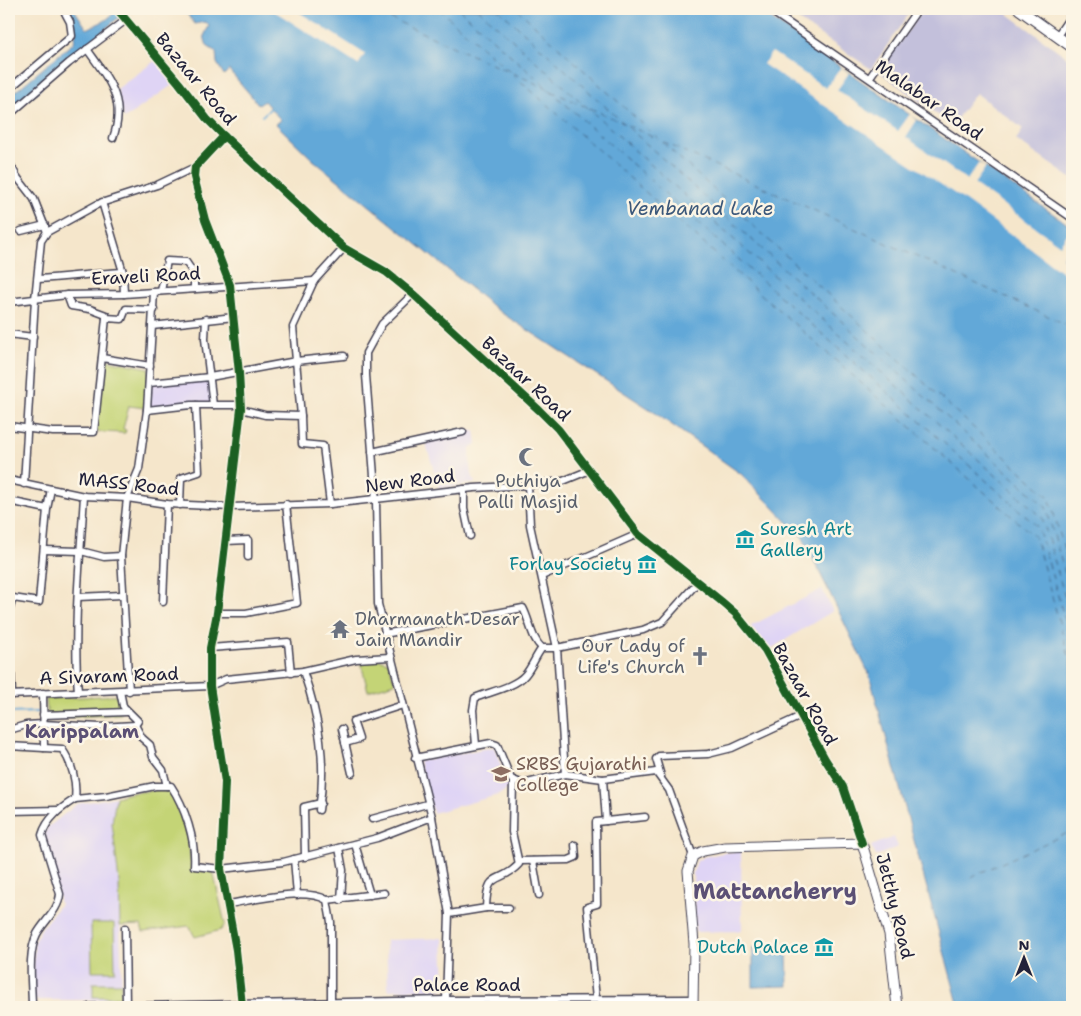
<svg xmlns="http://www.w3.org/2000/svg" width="1081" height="1016" viewBox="0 0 1081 1016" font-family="'Shantell Sans',sans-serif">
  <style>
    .built { fill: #dfd4f5 }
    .industrial { fill: #c3c0db }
    .green { fill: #c4d476; stroke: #737b58 }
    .water { fill: #62a8d8; stroke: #42658a }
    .pier { fill: #f5e6cb }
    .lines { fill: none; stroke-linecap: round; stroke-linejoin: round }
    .stream { stroke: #62a8d8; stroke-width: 2 }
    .ferry { stroke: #3c587a; stroke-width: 1; stroke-dasharray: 6 5; stroke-linecap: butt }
    .minor-casing { stroke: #423f51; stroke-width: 9 }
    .major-casing { stroke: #423f51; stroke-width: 11 }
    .highway-casing { stroke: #423f51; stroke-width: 12 }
    .minor { stroke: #fff; stroke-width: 6 }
    .major { stroke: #fff; stroke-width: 9 }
    .highway { stroke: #fff; stroke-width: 10 }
    .cycleway-casing { stroke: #fcf5e5; stroke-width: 11 }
    .cycleway { stroke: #1b5e20; stroke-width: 8 }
    .labels { text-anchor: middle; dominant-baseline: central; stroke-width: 5; stroke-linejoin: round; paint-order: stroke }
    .street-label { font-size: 18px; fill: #22223b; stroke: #fcf5e5 }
    .worship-label { font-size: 18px; fill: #5b616d; stroke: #fcf5e5 }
    .culture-label { font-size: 18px; fill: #0d838f; stroke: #fcf5e5; text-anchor: end }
    .education-label { font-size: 18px; fill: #785e54; stroke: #fcf5e5; text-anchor: start }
    .water-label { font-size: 19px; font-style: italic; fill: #3c587a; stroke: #fcf5e5 }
    .neighbourhood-label { font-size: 19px; font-weight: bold; fill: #5b5075; stroke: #fcf5e5 }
    .district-label { font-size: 22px; font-weight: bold; fill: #5b5075; stroke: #fcf5e5 }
  </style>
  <rect width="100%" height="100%" fill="#fcf5e5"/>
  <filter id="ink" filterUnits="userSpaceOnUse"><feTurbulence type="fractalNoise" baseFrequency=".02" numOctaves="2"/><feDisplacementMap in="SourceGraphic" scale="10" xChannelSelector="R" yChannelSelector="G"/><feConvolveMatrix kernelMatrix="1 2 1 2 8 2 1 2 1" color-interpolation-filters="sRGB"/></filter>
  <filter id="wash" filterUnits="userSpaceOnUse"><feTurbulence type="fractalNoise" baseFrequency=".0096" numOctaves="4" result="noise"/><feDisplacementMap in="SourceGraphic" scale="20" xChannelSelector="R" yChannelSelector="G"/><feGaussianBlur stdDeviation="1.12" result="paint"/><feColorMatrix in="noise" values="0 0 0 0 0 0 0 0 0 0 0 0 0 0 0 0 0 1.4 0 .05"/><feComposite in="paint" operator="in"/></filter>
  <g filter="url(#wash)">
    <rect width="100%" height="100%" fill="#f5e6cb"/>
    <g class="built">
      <path d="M156,60L175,83L124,119L117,89Z"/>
      <path d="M209,379L212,403L150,407L151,384Z"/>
      <path d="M475,430L477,445L470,448V469L475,483L439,489L426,443Z"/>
      <path d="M822,589L833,611L767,651L751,626Z"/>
      <path d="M494,747L509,788L498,795L433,813L419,761Z"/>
      <path d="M116,797L112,823L119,882L122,1000H33L34,944L41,929L60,904L45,835L47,828L77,804Z"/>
      <path d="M894,837L898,847L876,856L871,846Z"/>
      <path d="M741,851L742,931L695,932L693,873L697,861L704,857L723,853Z"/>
      <path d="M443,938L445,989L388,990L386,940Z"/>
    </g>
    <g class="industrial">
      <path d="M782,9H912L871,69Z"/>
      <path d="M924,9H1001L1072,61V179L1016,140L1023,129L976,93L952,125L878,71Z"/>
    </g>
    <g class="green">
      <path d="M107,360L149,368L146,408L129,406L123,429L126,430L125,433L97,432L99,397Z"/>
      <path d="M378,659L388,662L395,683L368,691L361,663Z"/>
      <path d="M120,695L121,714L48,719L46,699Z"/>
      <path d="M158,790L172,793L188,836L191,867L213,871L225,924L221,930L195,937L189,926L143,932L141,925L120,926L119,882L112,823L116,797L130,793Z"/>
      <path d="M91,923H114L115,971H92Z"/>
      <rect x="93" y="983" width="28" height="14"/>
    </g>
    <g class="water">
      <path d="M66,9H74L87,29L106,20L119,9H129L51,74L38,92L9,111V97L74,42L76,33Z"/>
      <path d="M183,9H757L1072,227V1007H959L869,674L803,538L741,474L651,410L500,312L312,159L276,124L281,120L264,101L259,105L229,70L224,75L217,63L216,52L207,46L204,36L209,26L206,22L195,24Z"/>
      <path d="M787,946L788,986L753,987V947Z"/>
      <path d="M609,1002L638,1003L639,1007H608Z"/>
    </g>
    <g class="pier">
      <path d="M271,9H294L365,54L358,65Z"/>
      <path d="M772,52L826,88L841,67L849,73L837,90L898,131L910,114L917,120L906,137L967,180L979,163L986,167L974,184L1060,245L1072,227V242L1062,258L1072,265V279L964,200L763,64Z"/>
    </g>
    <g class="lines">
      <g class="stream">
        <path d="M262,116L272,107"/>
        <path d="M9,713L39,712"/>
      </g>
      <g class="ferry">
        <path d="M370,9L509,72"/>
        <path d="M439,9L1035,537L1072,667"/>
        <path d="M459,9L1038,527L1072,644"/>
        <path d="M478,9L1042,517L1072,622"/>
        <path d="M498,9L1046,507L1072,599"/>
        <path d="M517,9L1049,497L1072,576"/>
        <path d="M513,73L548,89"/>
        <path d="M551,91L584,106"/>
        <path d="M590,108L623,123"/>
        <path d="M627,125L657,139"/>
        <path d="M663,142L1072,327"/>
        <path d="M971,877L1072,831"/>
      </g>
    </g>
  </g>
  <g filter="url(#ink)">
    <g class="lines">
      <g class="minor-casing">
        <g id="minor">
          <path d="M117,9L179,83L207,119L224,136L344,248L386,272L413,294L539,410L558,429L638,534L721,601L736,614L765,650L825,759L843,787L862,843"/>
          <path d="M768,9L1072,218"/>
          <path d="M1057,36L1072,14"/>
          <path d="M87,49C108,79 127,99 113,138"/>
          <path d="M870,77L918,9"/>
          <path d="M9,89L72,36L70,22L63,9"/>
          <path d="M9,115L69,63L126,20"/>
          <path d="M224,136L195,167L194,177L205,220L230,285L239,373L241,409L217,613L210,648V686L225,782L221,869L236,950L242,1005"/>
          <path d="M9,162L17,177L34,199L47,232"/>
          <path d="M9,182L17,177"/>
          <path d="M102,202L123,272L124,294"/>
          <path d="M21,231L45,225"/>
          <path d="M38,279C66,278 94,273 123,272"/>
          <path d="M161,291L167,261L186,262L194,274V289"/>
          <path d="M413,294L382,324L366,353V375L376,501L378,604L432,817L449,914L446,1000"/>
          <path d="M67,295L71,306L90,309L106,315V318"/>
          <path d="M9,302L67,295L124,294L314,281"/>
          <path d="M206,319L205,339L213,405"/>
          <path d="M152,326L234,317"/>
          <path d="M9,334L33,337"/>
          <path d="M102,358L150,366"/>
          <path d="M149,383L210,377L296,361L344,356"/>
          <path d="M241,409L265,415L301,416L302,444L323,446L330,504"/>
          <path d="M147,410L191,405H241"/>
          <path d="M301,416L293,327L314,281L344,248"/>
          <path d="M9,426L53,432H94L106,318L122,319L126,309L154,310"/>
          <path d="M372,452L463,432"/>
          <path d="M9,480L84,496L127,498L167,504L231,507L330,504L474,488L528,485L563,481L590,470"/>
          <path d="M24,484L35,299L41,241L47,232L98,204L157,185L195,167"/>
          <path d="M528,485L530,525L557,648L565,774"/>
          <path d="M464,489V508L470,536"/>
          <path d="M9,501L47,509"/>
          <path d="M180,505L181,478L199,472L196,405"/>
          <path d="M226,541L248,540V557"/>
          <path d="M44,550L81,551L104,557L121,556"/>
          <path d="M542,576L638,534"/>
          <path d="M78,597L122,595"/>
          <path d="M163,602L167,504"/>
          <path d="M217,613H246L297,603L286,504"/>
          <path d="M384,634L523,608C530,621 531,638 542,648H557L643,630L662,622L697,583"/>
          <path d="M210,648L288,642L291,673"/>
          <path d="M303,671C319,717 327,762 319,810"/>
          <path d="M120,691L123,706L138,721L135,725"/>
          <path d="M129,691L121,556L127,498L139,469L147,410L154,292"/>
          <path d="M78,692C73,627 80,561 84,496"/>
          <path d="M43,693L44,748L62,749C72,763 77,782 75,799"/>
          <path d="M9,695L210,686L226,679L303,671L356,659L390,657"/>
          <path d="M12,695L9,611L13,598L39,602L47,509L51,489"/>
          <path d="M43,715L127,712"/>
          <path d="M342,729L352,773"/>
          <path d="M9,730L26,725L43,724L100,727L135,725L142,738L150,745L153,757L163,770L167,786"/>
          <path d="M345,743L359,739L353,721L403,705"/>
          <path d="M476,745L473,710L475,698C489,692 515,687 525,675C532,667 535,657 542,648"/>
          <path d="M9,746L44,748"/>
          <path d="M415,758L491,743L497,745L511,779L523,784L565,774L603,779L656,772L669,790L693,856"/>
          <path d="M661,776L656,759L659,756L708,754L732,748L801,716"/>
          <path d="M75,799L106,796L155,786H171C185,807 196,841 194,866L221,869L283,862L377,838L432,817"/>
          <path d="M9,811L59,810"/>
          <path d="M372,819L427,804"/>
          <path d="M606,821L645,817"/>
          <path d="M355,844L370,895"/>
          <path d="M339,848L343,870L341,900"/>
          <path d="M305,857L304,807L321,803"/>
          <path d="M294,859L297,895"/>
          <path d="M520,861L569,860L576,857L575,845"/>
          <path d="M533,861L539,895"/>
          <path d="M327,900L384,893"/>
          <path d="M228,904C255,900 303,887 327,900L331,922V1003"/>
          <path d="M486,908H509"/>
          <path d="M449,914L486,908C487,868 499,886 519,864L512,832L513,781"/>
          <path d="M125,928L126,1006"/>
          <path d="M596,999L587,907L597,904L596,822L606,821L603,779"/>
          <path d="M548,1000V1007"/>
          <path d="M32,1007C32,985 27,954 37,934C44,921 59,910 60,894L42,835C47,818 61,808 75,799"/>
          <path d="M89,1007L446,1000L693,999"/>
        </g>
      </g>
      <g class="major-casing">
        <path id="major" d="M693,1007L694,944L688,871L693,856L703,851L725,847L862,843L889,934L897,1007"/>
      </g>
      <g class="highway-casing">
        <path id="highway" d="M1019,9L1072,47"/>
      </g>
      <use href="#minor" class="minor"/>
      <use href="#major" class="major"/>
      <use href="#highway" class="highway"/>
      <g class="cycleway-casing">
        <g id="cycleway">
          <path d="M117,9L179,83L207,119L224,136L344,248L386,272L413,294L539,410L558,429L638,534L721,601L736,614L765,650L825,759L843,787L862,843"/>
          <path d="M224,136L195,167L194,177L205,220L230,285L239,373L241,409L217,613L210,648V686L225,782L221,869L236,950L242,1005"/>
        </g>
      </g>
      <use href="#cycleway" class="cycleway"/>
    </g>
  </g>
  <defs>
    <g id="mosque-bare" transform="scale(1.5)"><path d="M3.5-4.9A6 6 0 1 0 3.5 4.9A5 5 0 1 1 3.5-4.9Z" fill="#6b7280" stroke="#fcf5e5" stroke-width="2.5" paint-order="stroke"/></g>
    <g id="museum-bare" transform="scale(1.5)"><path d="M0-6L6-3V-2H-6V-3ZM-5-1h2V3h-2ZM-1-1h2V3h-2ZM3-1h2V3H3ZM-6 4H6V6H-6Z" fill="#0f9aa8" stroke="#fcf5e5" stroke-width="2.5" paint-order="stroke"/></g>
    <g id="temple-bare" transform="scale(1.5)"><path d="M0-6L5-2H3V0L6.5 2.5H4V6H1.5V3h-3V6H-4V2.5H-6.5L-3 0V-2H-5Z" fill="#6b7280" stroke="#fcf5e5" stroke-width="2.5" paint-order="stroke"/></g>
    <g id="church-bare" transform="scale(1.5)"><path d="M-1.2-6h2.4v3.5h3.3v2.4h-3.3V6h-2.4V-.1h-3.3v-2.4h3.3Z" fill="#6b7280" stroke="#fcf5e5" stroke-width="2.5" paint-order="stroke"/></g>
    <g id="university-bare" transform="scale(1.5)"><path d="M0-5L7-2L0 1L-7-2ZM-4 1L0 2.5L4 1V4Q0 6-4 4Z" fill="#8d6e63" stroke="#fcf5e5" stroke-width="2.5" paint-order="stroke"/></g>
  </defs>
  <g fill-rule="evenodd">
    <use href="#mosque-bare" x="528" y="457"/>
    <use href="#museum-bare" x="745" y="539"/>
    <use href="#museum-bare" x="647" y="564"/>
    <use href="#temple-bare" x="340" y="629"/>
    <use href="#church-bare" x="700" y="656"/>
    <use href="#university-bare" x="501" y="774"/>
    <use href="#museum-bare" x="824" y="947"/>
  </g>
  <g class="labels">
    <g class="street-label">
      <text transform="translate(196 79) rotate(50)">Bazaar Road</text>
      <text transform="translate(929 100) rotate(35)">Malabar Road</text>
      <text transform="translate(146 276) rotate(-3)">Eraveli Road</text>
      <text transform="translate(526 379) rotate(43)">Bazaar Road</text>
      <text transform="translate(410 481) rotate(-7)">New Road</text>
      <text transform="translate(129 484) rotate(6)">MASS Road</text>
      <text transform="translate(109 676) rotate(-2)">A Sivaram Road</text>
      <text transform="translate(805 694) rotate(61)">Bazaar Road</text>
      <text transform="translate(895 906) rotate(76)">Jetthy Road</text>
      <text x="467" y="985">Palace Road</text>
    </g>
    <g class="worship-label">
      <text x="528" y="481">Puthiya<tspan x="528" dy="21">Palli Masjid</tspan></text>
      <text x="355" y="619" text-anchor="start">Dharmanath Desar<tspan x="355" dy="21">Jain Mandir</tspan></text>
      <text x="685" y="646" text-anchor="end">Our Lady of<tspan x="685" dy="21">Life's Church</tspan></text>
    </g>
    <g class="culture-label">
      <text x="760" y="529" text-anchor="start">Suresh Art<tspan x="760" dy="21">Gallery</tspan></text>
      <text x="632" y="564">Forlay Society</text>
      <text x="809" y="947">Dutch Palace</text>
    </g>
    <g class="education-label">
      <text x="516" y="764">SRBS Gujarathi<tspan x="516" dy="21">College</tspan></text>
    </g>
    <g class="water-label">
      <text x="700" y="208">Vembanad Lake</text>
    </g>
    <g class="neighbourhood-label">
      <text x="82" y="731">Karippalam</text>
    </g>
    <g class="district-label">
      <text x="775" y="891">Mattancherry</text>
    </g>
  </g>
  <rect width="1081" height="1016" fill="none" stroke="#fcf5e5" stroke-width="30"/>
  <g transform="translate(1024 958)" stroke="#fcf5e5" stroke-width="4" paint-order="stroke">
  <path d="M0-4L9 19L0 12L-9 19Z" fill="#22223b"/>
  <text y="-8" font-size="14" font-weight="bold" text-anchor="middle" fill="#22223b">N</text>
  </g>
</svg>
